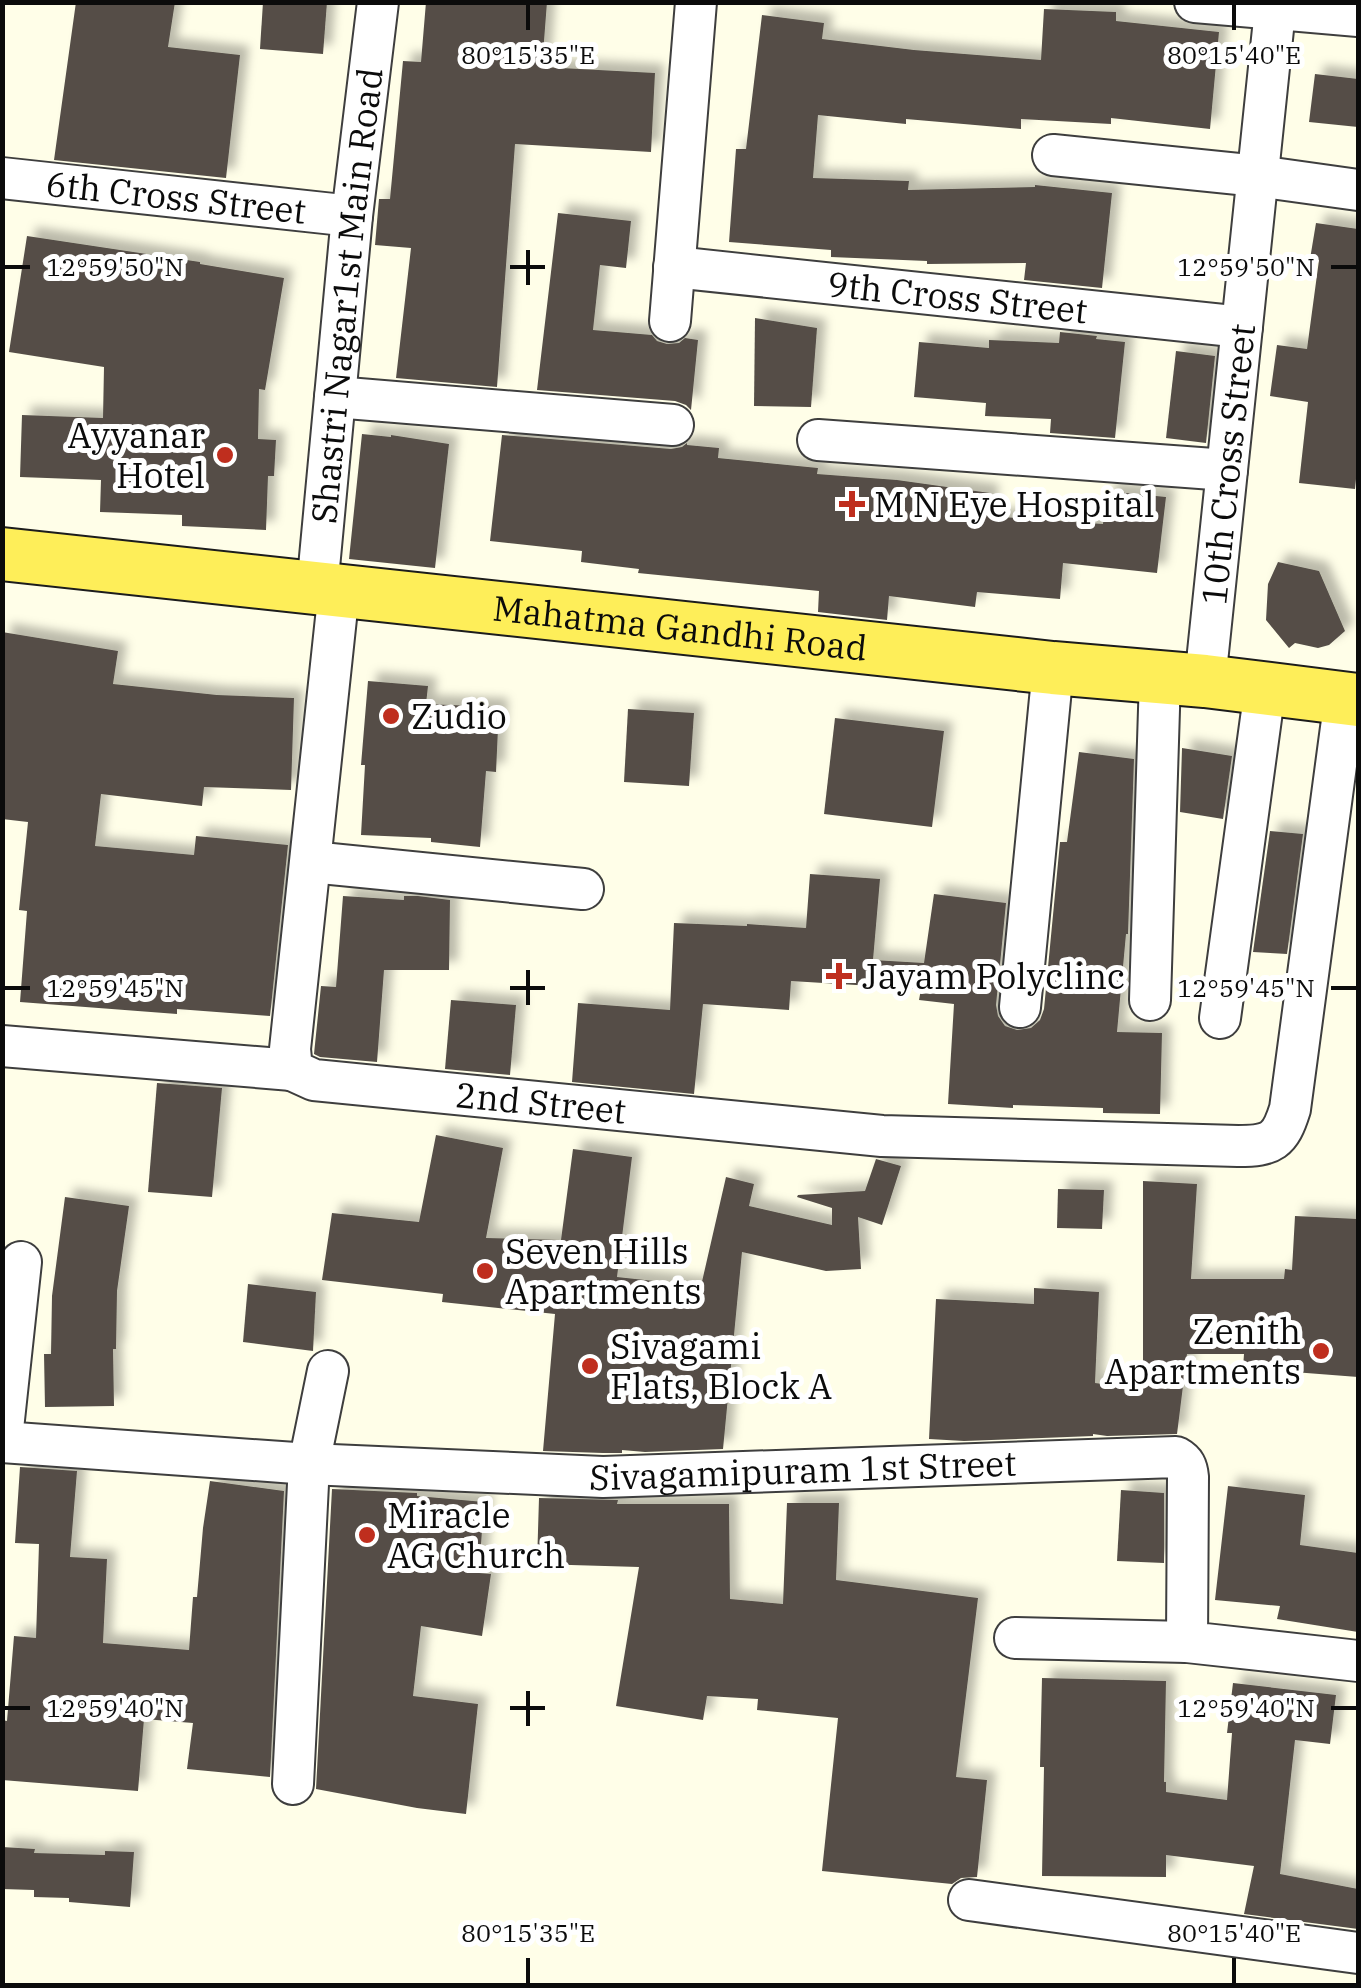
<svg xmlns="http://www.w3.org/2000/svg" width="1361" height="1988" viewBox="0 0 1361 1988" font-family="'IBM Plex Serif',serif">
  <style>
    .building { fill: #544e47; filter: url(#shadow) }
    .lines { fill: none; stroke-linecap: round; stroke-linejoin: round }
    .minor-casing { stroke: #3e3e3e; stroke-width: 44 }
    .major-casing { stroke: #1c1c1c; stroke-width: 56 }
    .minor { stroke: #fff; stroke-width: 40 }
    .major { stroke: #feee59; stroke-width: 52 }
    .ticks { fill: none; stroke: #0b0b0b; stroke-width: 4 }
    .poi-dot { fill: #bf2e1e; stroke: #fff; stroke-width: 4 }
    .labels { text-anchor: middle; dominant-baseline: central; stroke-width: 10; stroke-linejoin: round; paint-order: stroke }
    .street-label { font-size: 35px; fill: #0b0b0b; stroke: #fff }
    .poi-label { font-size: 35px; fill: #0b0b0b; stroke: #fff; text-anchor: start }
    .ticks-label { font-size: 25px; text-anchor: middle; fill: #0b0b0b; stroke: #fff; stroke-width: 10; stroke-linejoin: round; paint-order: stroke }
  </style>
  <defs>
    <filter id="shadow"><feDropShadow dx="9" dy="-9" stdDeviation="5" flood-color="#0004"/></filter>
  </defs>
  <rect width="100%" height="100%" fill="#fffee8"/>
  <g class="building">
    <path d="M76,2H175L168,47L240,55L226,178L54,160Z"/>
    <path d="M263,2H327L323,54L260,49Z"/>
    <path d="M426,2H547L542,67L655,73L651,152L515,144L497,387L396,378L411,248L375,245L379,199H390L403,61L421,62Z"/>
    <path d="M1044,9L1116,12V21L1219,32L1210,129L1111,118V124L1021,119V129L906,119V124L818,115L813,178L909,181L908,190L1035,187V185L1112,193L1102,288L1024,280L1026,263L927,264V261L831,257V250L729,242L736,149H746L762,15L824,23L822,39L914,50L1041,60Z"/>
    <path d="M1315,74L1358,79V127L1309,122Z"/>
    <path d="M558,213L631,221L626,268L600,265L593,330L652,335L657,341L667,344L679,343L685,338L698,340L691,410L686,405L675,401L537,390Z"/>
    <path d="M1316,223L1358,229V459L1355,489L1299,483L1308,402L1270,396L1277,345L1307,349L1319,260L1310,259Z"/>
    <path d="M27,236L200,262V264L284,278L265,390L259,389L258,439L276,440L274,476H268L266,530L182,526V515L100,512L101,480L20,477L22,415L103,418L104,367L9,352Z"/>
    <path d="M755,318L817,328L811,407L754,406Z"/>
    <path d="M1060,332L1097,336L1096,339L1125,342L1115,438L1050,433L1051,419L985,416L986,403L914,397L919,342L989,348V340L1059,343Z"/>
    <path d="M1176,351L1215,356L1206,443L1166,438Z"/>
    <path d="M362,434L391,437V435L449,444L435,568L349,559Z"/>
    <path d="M502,435L671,449L682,447L687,443V445L719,448L718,458L818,468L817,474L897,480L990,493L987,516L1103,524L1106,491L1166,497L1157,573L1063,563L1060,599L977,592L975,607L889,596L887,620L818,612L819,591L638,573L639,569L581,562L582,551L490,541Z"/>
    <path d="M1278,562L1319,571L1345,631L1329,645L1318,648L1295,643L1289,648L1266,620L1268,584Z"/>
    <path d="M2,632L118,651L113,684L217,695L294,698L291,790L204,787L202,806L101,794L95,846L194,855L196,836L288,845L270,1016L177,1009V1014L20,1002L27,911L19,910L28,822L2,819Z"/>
    <path d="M368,681L428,686L426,704L499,707L496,772L486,771L480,847L431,842V838L361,835L365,765H361Z"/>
    <path d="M628,709L694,713L689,786L624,782Z"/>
    <path d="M835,718L944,731L932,827L824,814Z"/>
    <path d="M1182,748L1232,756L1223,819L1180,812Z"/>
    <path d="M1079,752L1134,759L1128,934H1126L1117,1032L1162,1033L1160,1114L1103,1113V1108L1013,1105V1108L948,1104L954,1004L919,1000L921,989L791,981L789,1010L703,1004L694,1094L572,1082L578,1003L670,1010L674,923L747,926V924L806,928L810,874L880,879L873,960L924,963L934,894L1006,903L996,1005L998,1016L1005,1026L1017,1030L1031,1028L1040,1020L1044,1009L1060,842H1067Z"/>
    <path d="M1270,831L1303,834L1287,954L1253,952Z"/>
    <path d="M343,896L404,900V896H418L450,900L449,970H384L377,1062L320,1057L314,1054L321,986L336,987Z"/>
    <path d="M451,1000L516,1005L510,1075L445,1069Z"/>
    <path d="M157,1083L222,1088L212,1197L148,1192Z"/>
    <path d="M436,1135L503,1148L486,1238L561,1240L573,1149L632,1157L617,1277L701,1286L726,1177L754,1184L749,1206L832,1225V1208L797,1197L798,1195L865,1191L876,1159L901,1166L882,1225L858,1217L861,1269L826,1271L742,1252L723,1449L645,1452L622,1450V1453H603L543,1451L555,1314L442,1302L443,1294L322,1280L332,1213L419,1222Z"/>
    <path d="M1143,1181L1197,1184L1191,1279H1284L1285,1269L1292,1270L1295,1216L1358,1219V1377L1243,1368L1244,1354H1187L1177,1434L1107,1436L1093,1434V1436L964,1441L929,1439L936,1299L1034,1304V1288L1099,1292L1095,1383L1143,1389Z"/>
    <path d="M1058,1189L1104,1190L1102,1229L1057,1228Z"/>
    <path d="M65,1197L129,1206L117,1291L116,1349H113L114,1406L45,1407L44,1354H51L52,1296Z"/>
    <path d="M248,1284L316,1292L313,1351L243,1342Z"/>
    <path d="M20,1467L77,1471L70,1557L107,1559L103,1643L189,1650L193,1597H197L203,1528L210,1481L284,1491L270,1777L187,1769L193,1723L144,1719L138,1791L2,1780V1720L7,1721L14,1636L36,1638L39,1544L15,1543Z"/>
    <path d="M1228,1486L1305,1495L1300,1545L1358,1553V1632L1277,1619L1280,1606L1215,1600Z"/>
    <path d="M332,1489L417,1493V1496L484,1502L479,1573L491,1574L482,1636L421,1626L413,1696L478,1704L466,1814L417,1808L316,1789Z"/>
    <path d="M1121,1490L1164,1493V1563L1117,1561Z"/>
    <path d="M539,1498L618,1500L617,1504H729L730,1599L783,1604L787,1503H839L836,1580L978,1598L956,1777L987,1780L977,1877L961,1878L952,1884L822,1871L838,1718L757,1710L758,1699L707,1696L703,1720L616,1706L639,1567L537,1564Z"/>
    <path d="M1042,1678L1166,1681L1164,1782H1166V1792L1227,1800L1232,1733H1227L1233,1683L1336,1695L1330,1744L1295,1740L1280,1874L1358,1889V1929L1244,1914L1254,1866L1166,1855V1877L1042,1876L1044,1767H1040Z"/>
    <path d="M2,1847L35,1849L34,1853L105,1855V1851L134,1852L130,1907L69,1902V1898L34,1897V1890L2,1889Z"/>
  </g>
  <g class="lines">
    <g class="minor-casing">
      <g id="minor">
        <path d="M1195,2L1358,16"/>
        <path d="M1053,155L1258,176L1358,190"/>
        <path id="s1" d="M2,178L352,216"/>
        <path id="s2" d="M674,267L1242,327"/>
        <path d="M670,321L696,2"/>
        <path d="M335,397L673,425"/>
        <path d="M818,440L1227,470"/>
        <path id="s3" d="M317,589L352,216L378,2"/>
        <path id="s4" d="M339,590L290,1049L292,1070L314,1080L882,1136L1238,1146C1272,1146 1280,1141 1290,1109L1345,698"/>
        <path id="s5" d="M1205,681L1275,10"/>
        <path d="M311,862L583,889"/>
        <path d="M1150,1000L1160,677"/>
        <path d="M1020,1007L1053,668"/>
        <path d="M1220,1018L1265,689"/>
        <path d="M2,1046L292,1070"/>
        <path d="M2,1438L21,1262"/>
        <path id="s6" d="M2,1442L309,1464L603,1477L1176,1457C1185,1462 1187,1467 1188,1477L1187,1642L1358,1661"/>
        <path d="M1015,1638L1187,1642"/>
        <path d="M293,1784L309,1464L328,1371"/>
        <path d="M969,1900L1358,1953"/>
      </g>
    </g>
    <g class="major-casing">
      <g id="major">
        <path id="s7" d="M2,554L1053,668L1205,681L1358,700"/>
      </g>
    </g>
    <use href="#minor" class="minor"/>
    <use href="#major" class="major"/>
  </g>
  <path class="ticks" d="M528,5V30M1234,5V30M528,250V285M5,267H30M510,267H545M1331,267H1356M528,970V1005M5,988H30M510,988H545M1331,988H1356M528,1691V1726M5,1708H30M510,1708H545M1331,1708H1356M528,1958V1983M1234,1958V1983"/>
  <g class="poi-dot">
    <circle cx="225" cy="455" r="10"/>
    <path d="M847 489h10v10h10v10h-10v10h-10v-10h-10v-10h10z"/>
    <circle cx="391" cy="716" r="10"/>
    <path d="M834 961h10v10h10v10h-10v10h-10v-10h-10v-10h10z"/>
    <circle cx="485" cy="1271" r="10"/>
    <circle cx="1321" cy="1351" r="10"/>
    <circle cx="590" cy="1366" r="10"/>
    <circle cx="367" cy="1535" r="10"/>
  </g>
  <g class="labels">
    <g class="street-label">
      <text stroke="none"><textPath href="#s1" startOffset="175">6th Cross Street</textPath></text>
      <text stroke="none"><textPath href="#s3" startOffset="295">Shastri Nagar1st Main Road</textPath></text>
      <text stroke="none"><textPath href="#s2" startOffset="285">9th Cross Street</textPath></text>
      <text stroke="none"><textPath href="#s5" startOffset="218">10th Cross Street</textPath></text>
      <text stroke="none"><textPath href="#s7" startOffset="682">Mahatma Gandhi Road</textPath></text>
      <text stroke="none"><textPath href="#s4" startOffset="735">2nd Street</textPath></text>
      <text stroke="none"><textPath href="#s6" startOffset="802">Sivagamipuram 1st Street</textPath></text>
    </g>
    <g class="poi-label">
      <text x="205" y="435" text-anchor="end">Ayyanar<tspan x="205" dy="40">Hotel</tspan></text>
      <text x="874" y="504">M N Eye Hospital</text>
      <text x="411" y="716">Zudio</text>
      <text x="862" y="976">Jayam Polyclinc</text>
      <text x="505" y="1251">Seven Hills<tspan x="505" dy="40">Apartments</tspan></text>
      <text x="1301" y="1331" text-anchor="end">Zenith<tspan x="1301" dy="40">Apartments</tspan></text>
      <text x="610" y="1346">Sivagami<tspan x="610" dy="40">Flats, Block A</tspan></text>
      <text x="387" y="1515">Miracle<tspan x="387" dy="40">AG Church</tspan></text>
    </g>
  </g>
  <g class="ticks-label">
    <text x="528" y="64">80°15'35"E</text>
    <text x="1234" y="64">80°15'40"E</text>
    <text x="115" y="276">12°59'50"N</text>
    <text x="1246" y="276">12°59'50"N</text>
    <text x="115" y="997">12°59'45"N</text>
    <text x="1246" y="997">12°59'45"N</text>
    <text x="115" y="1717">12°59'40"N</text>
    <text x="1246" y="1717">12°59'40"N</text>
    <text x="528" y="1942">80°15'35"E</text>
    <text x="1234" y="1942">80°15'40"E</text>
  </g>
  <rect width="1361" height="1988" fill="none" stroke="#0b0b0b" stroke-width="10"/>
</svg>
